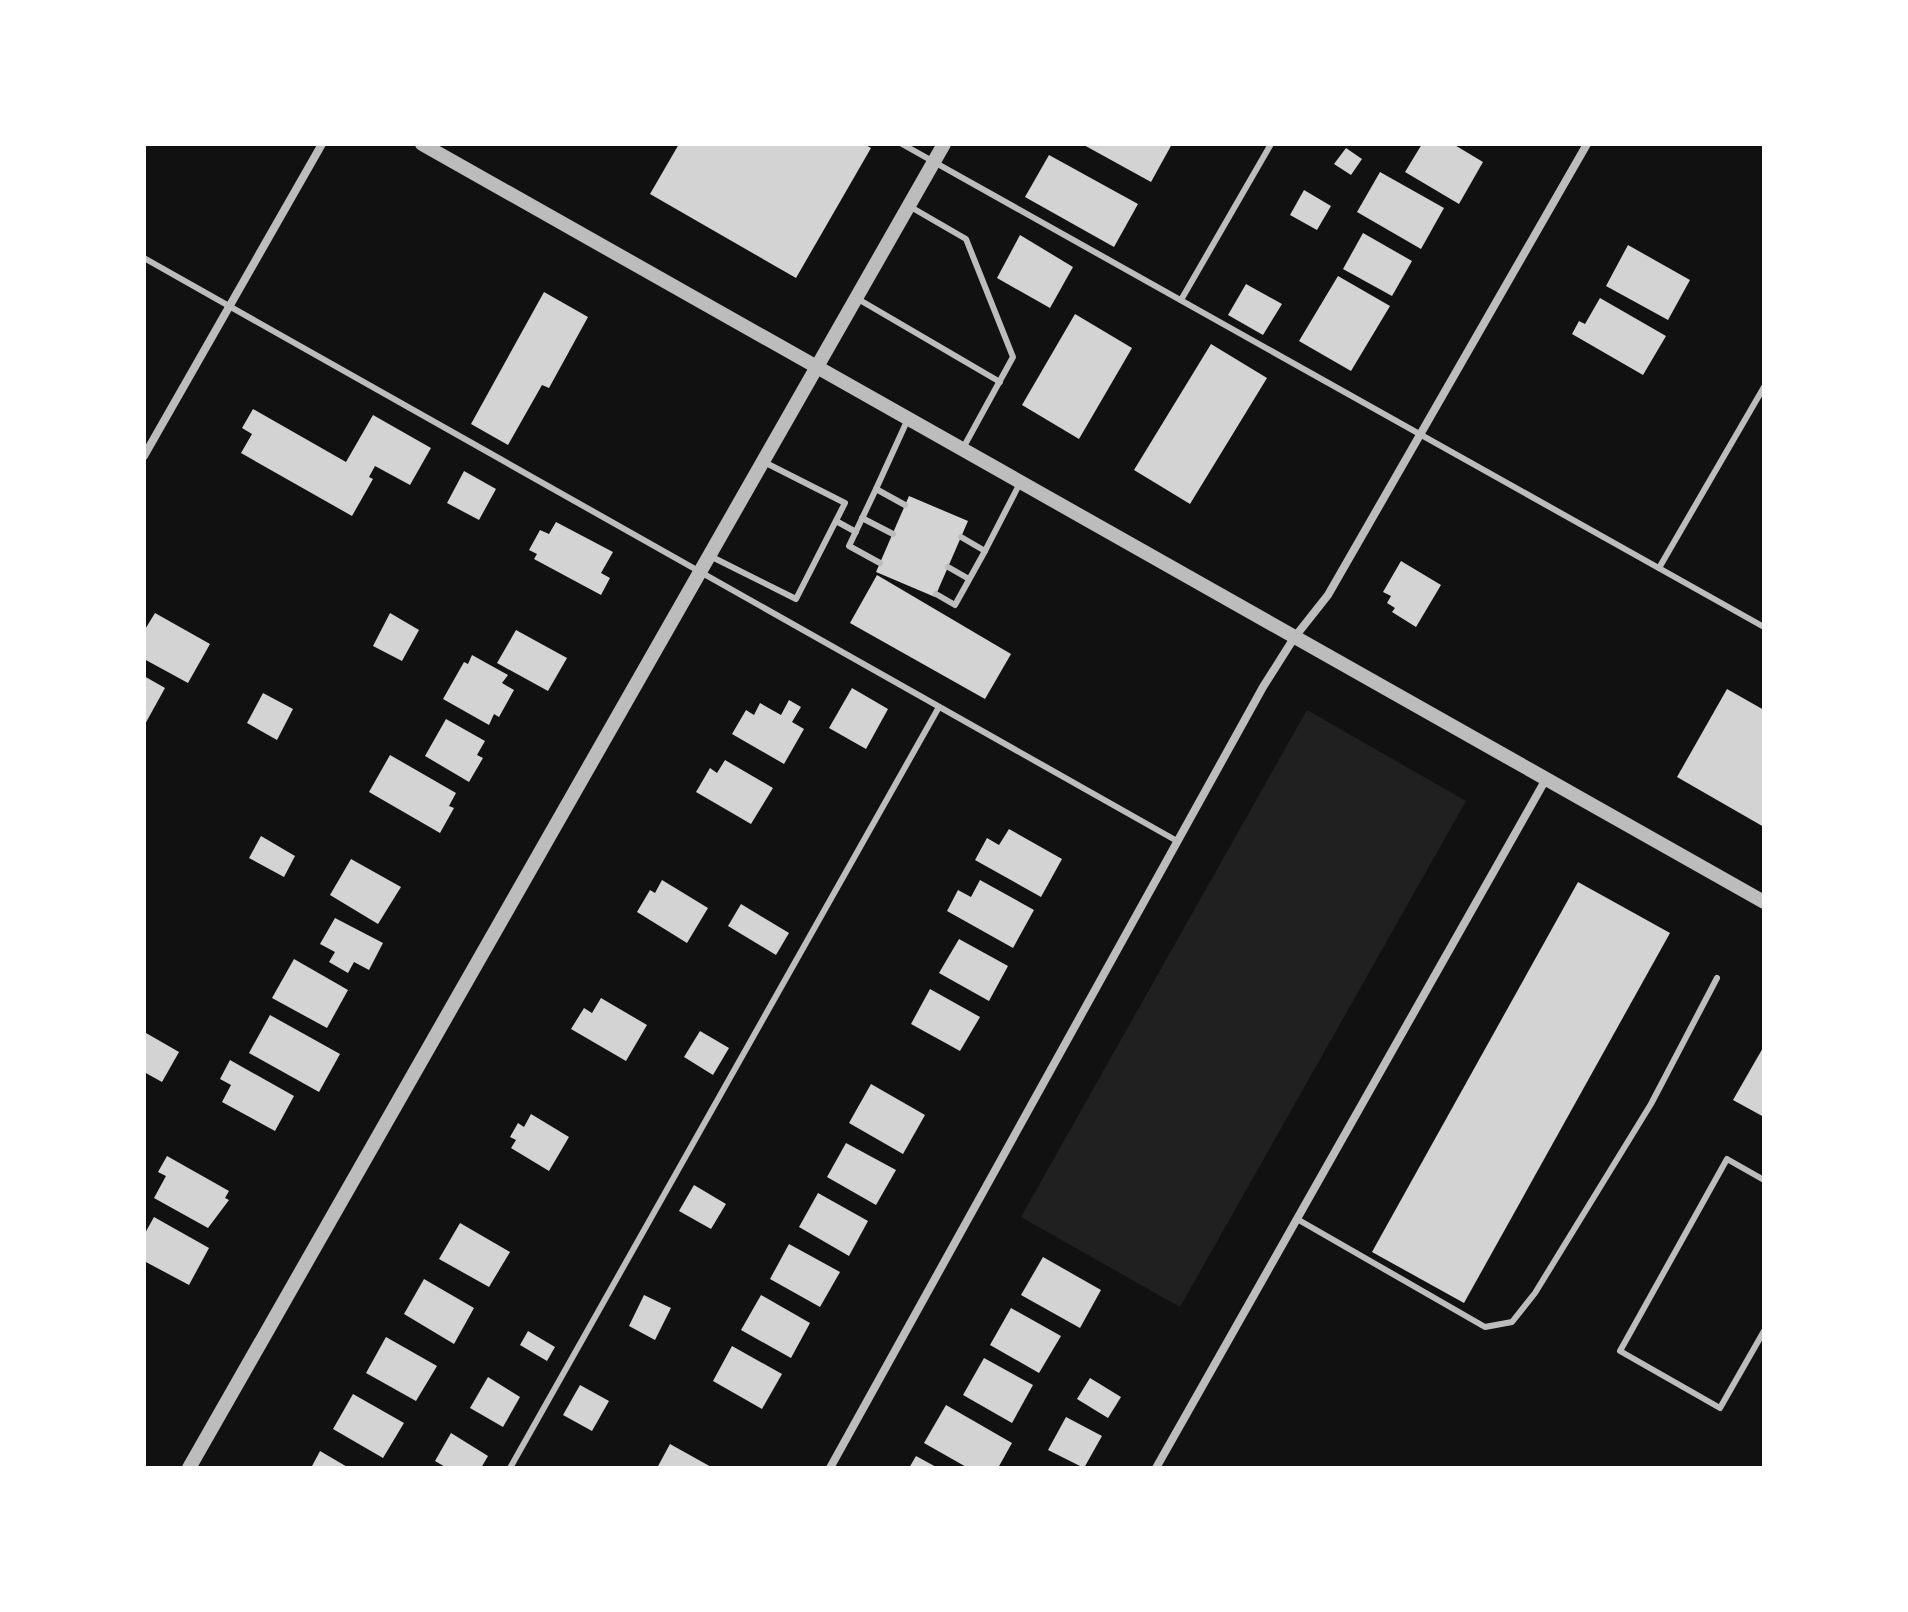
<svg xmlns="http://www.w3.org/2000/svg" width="1908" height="1612" viewBox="0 0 1908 1612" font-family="'Asap Condensed',sans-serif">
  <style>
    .green { fill: #202020 }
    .building { fill: #d3d3d3 }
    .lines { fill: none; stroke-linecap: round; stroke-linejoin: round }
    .service { stroke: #bcbcbc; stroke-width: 6 }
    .minor { stroke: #bcbcbc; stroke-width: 8 }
    .tertiary { stroke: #bcbcbc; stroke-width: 14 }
  </style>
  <rect width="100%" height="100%" fill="#111"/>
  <path class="green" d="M1307,710L1466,801L1180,1307L1021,1217Z"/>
  <g class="building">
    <path d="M679,144H864L871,148L796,278L650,194Z"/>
    <path d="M1082,144H1172L1151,182Z"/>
    <path d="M1422,144H1453L1483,162L1459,204L1405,172Z"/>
    <path d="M1346,148L1362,159L1351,175L1334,164Z"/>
    <path d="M1049,155L1138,204L1114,247L1025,197Z"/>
    <path d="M1380,172L1444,208L1421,249L1357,212Z"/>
    <path d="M1304,190L1331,206L1317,230L1290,215Z"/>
    <path d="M1363,233L1412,261L1392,296L1343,269Z"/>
    <path d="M1020,235L1073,267L1050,308L997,278Z"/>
    <path d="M1628,245L1690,280L1668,320L1606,286Z"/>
    <path d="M1338,276L1390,306L1351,371L1299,341Z"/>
    <path d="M1246,284L1282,304L1263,335L1228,315Z"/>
    <path d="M544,292L588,317L549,388L542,385L508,445L471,424Z"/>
    <path d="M1600,298L1666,336L1643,375L1572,334L1579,321L1585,324Z"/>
    <path d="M1075,314L1132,348L1079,439L1022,405Z"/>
    <path d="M1211,344L1267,378L1190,504L1134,470Z"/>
    <path d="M253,409L346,462L373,415L431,448L410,485L375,466L369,477L373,479L352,516L241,453L252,434L242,428Z"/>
    <path d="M464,471L496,489L479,520L447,503Z"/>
    <path d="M909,496L968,521L935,597L876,572Z"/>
    <path d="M556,522L613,552L601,573L610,578L601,595L534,559L537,554L529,550L540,530L549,534Z"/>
    <path d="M1401,561L1441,585L1416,627L1392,612L1395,608L1387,603L1391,596L1383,592Z"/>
    <path d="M877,575L1011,654L985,699L850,623Z"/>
    <path d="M155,613L210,644L188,683L144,659V631Z"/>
    <path d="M390,613L419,630L402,661L373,646Z"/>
    <path d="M516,630L567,658L548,691L497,663Z"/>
    <path d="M472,655L508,675L502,683L514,690L499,717L494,714L489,725L443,699L464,662L468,664Z"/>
    <path d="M144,676L165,688L144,726Z"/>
    <path d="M852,688L888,709L866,749L829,728Z"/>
    <path d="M1727,689L1764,710V827L1677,777Z"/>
    <path d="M263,693L293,709L277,740L247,723Z"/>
    <path d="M789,700L801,707L792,722L804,729L784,764L732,734L746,710L754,715L760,703L781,715Z"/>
    <path d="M446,719L485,741L477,755L483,758L469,782L425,756Z"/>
    <path d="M390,755L456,793L449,806L454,808L440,833L369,792Z"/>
    <path d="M725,760L773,788L751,824L696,792L710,768L717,773Z"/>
    <path d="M1009,829L1062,859L1041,897L975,860L987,838L999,845Z"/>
    <path d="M261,836L295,856L284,877L249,858Z"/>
    <path d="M351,859L401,887L378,924L330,895Z"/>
    <path d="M662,880L708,908L687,943L637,912L650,890L655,893Z"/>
    <path d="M980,880L1034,910L1013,948L947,911L958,890L971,897Z"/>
    <path d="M1578,882L1670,933L1464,1303L1372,1252Z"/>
    <path d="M741,904L789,933L776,955L728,926Z"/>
    <path d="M335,918L383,943L369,970L354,962L348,973L329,962L335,952L320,944Z"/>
    <path d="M959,939L1008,966L989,1001L939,973Z"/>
    <path d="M294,959L348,990L327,1028L272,998Z"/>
    <path d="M930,989L980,1017L960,1051L911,1024Z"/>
    <path d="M601,998L647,1025L626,1061L571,1029L584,1008L592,1013Z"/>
    <path d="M270,1015L340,1054L319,1092L249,1053Z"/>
    <path d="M700,1031L729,1048L713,1075L684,1057Z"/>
    <path d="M146,1033L179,1052L162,1082L144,1072Z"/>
    <path d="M1764,1046V1117L1733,1100Z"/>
    <path d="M230,1060L294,1096L275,1131L222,1102L231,1085L220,1079Z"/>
    <path d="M871,1084L925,1115L903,1154L849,1123Z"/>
    <path d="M531,1114L569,1137L549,1171L511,1148L516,1140L510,1137L518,1123L524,1127Z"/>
    <path d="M846,1143L896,1170L876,1205L827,1177Z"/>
    <path d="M167,1156L229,1191L225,1198L229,1200L208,1228L154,1198L166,1176L158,1172Z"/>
    <path d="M694,1185L726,1204L711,1229L679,1211Z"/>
    <path d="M818,1193L868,1221L849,1256L799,1227Z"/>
    <path d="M154,1217L209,1248L189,1285L144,1261V1235Z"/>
    <path d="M460,1223L510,1252L489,1287L439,1259Z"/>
    <path d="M789,1244L840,1272L820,1307L770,1279Z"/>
    <path d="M1043,1257L1101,1290L1080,1328L1021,1295Z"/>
    <path d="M424,1279L474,1308L454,1344L404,1314Z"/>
    <path d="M644,1295L671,1308L655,1340L629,1326Z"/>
    <path d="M761,1295L810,1323L791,1358L741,1330Z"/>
    <path d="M1011,1308L1061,1336L1039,1373L990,1345Z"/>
    <path d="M528,1331L555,1347L547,1361L520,1345Z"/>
    <path d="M386,1337L437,1366L416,1401L366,1373Z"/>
    <path d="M732,1346L782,1374L762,1409L713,1381Z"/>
    <path d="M984,1358L1033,1385L1012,1423L963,1395Z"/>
    <path d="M488,1377L520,1397L503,1427L470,1408Z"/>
    <path d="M1090,1378L1121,1397L1108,1418L1077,1399Z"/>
    <path d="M580,1385L609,1401L592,1431L563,1415Z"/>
    <path d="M353,1394L404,1423L383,1458L333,1429Z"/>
    <path d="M946,1405L1012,1443L998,1468H968L924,1443Z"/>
    <path d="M1066,1417L1102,1436L1084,1468L1048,1450Z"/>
    <path d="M451,1433L488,1456L481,1468H447L435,1461Z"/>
    <path d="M670,1444L713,1468H657Z"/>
    <path d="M320,1451L349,1468H311Z"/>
    <path d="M916,1456L938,1468H909Z"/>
  </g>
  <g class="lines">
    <g class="service">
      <path d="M902,144L1764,627"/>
      <path d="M909,206L966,239L1013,357L962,450"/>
      <path d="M144,258L1177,841"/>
      <path d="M858,299L1000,382"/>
      <path d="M1181,300L1271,144"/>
      <path d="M876,489L849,546L880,563"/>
      <path d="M905,505L876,489L907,421"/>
      <path d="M862,518L893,534"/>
      <path d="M836,521L856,532"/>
      <path d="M961,537L985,551L1020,483"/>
      <path d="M710,556L796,599L845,503L764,462"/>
      <path d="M948,567L969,579"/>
      <path d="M1659,568L1764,387"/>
      <path d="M936,594L955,605L985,551"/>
      <path d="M1764,1180L1727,1159L1620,1351L1720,1408L1764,1331"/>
      <path d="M1297,1219L1485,1327L1512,1322L1535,1293L1651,1104L1717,978"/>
      <path d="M510,1468L939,707"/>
    </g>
    <g class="minor">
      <path d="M144,456L322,144"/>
      <path d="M830,1468L1263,687L1294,638L1328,595L1587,144"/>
      <path d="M1156,1468L1546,779"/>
    </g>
    <g class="tertiary">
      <path d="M422,144L1764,902"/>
      <path d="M189,1468L944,144"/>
    </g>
  </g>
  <rect width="1908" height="1612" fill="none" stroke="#ffffff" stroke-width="292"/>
</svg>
